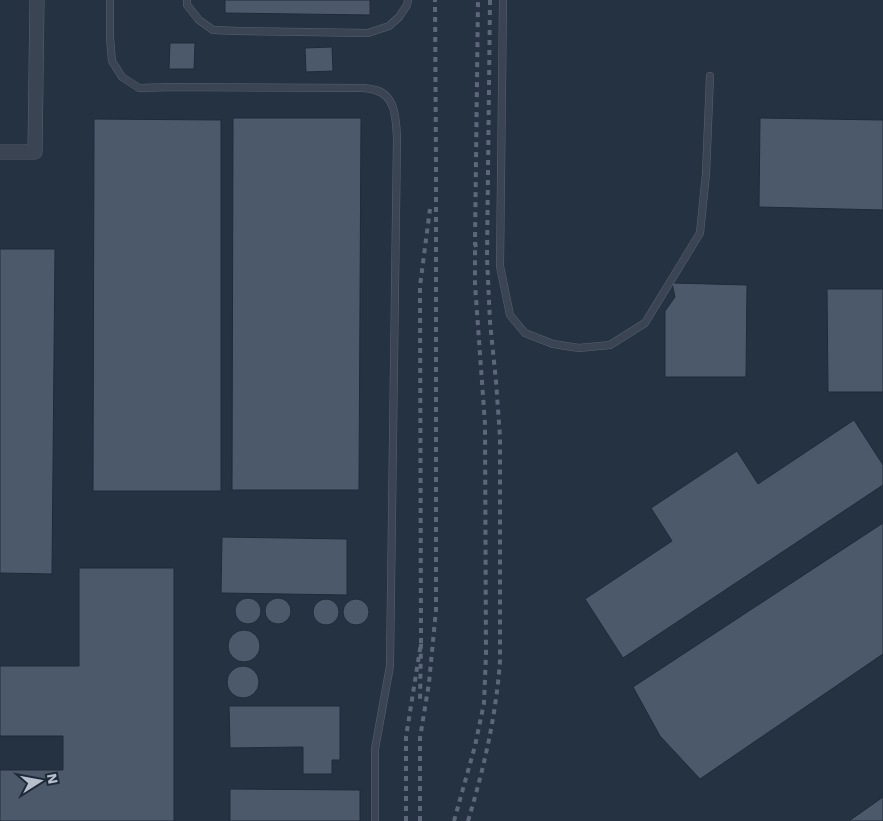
<svg xmlns="http://www.w3.org/2000/svg" width="883" height="821" viewBox="0 0 883 821" font-family="'Work Sans',sans-serif">
  <style>
    .building { fill: #4c596b; stroke: #202b39 }
    .lines { fill: none; stroke-linecap: round; stroke-linejoin: round }
    .service-casing { stroke: #58626f; stroke-width: 8 }
    .minor-casing { stroke: #58626f; stroke-width: 15 }
    .service { stroke: #3a4452; stroke-width: 7 }
    .minor { stroke: #3a4452; stroke-width: 14 }
    .rail { stroke: #5c6879; stroke-width: 4; stroke-dasharray: 5 5; stroke-linecap: butt }
  </style>
  <rect width="100%" height="100%" fill="#253242"/>
  <g class="building">
    <path d="M225,0H370V15L225,13Z"/>
    <path d="M170,43H195L194,69H169Z"/>
    <path d="M332,47L333,71L306,72L305,48Z"/>
    <path d="M233,118H361L359,490H232Z"/>
    <path d="M760,118L883,120V210L759,207Z"/>
    <path d="M94,119L221,120V491H93Z"/>
    <path d="M0,249H55L52,574L0,573Z"/>
    <path d="M672,283L747,285L746,377H665V311L675,297Z"/>
    <path d="M827,289H883V392H828Z"/>
    <path d="M854,420L883,465V485L623,658L585,599L672,541L651,508L737,451L758,484Z"/>
    <path d="M883,523V654L700,779L660,736L633,687Z"/>
    <path d="M222,537L347,539V595L221,593Z"/>
    <path d="M79,568H174V821H0V770H63V736H0V666H79Z"/>
    <circle cx="278" cy="611" r="13"/>
    <circle cx="248" cy="611" r="13"/>
    <circle cx="326" cy="612" r="13"/>
    <circle cx="356" cy="612" r="13"/>
    <circle cx="244" cy="646" r="16"/>
    <circle cx="243" cy="682" r="16"/>
    <path d="M229,706H340V760H332V774H303V747L230,748Z"/>
    <path d="M230,789L360,790V821H230Z"/>
    <path d="M883,797V821H849Z"/>
  </g>
  <g class="lines">
    <g class="service-casing">
      <g id="service">
        <path d="M110,0V38L112,61L122,77L139,88L172,87L363,88C367,88 371,89 375,90C396,95 396,120 397,138L390,666L375,749V821"/>
        <path d="M187,0V5L199,20L213,30L239,31L368,33L389,26L399,17L407,5L408,0"/>
        <path d="M503,0L500,266L510,315L525,333L553,344L579,348L610,345L645,323L700,233L706,174L710,76"/>
      </g>
    </g>
    <g class="minor-casing">
      <path id="minor" d="M0,152H35L37,0"/>
    </g>
    <use href="#service" class="service"/>
    <use href="#minor" class="minor"/>
    <g class="rail">
      <path d="M476,247L475,242L478,0"/>
      <path d="M421,643L420,286L430,209"/>
      <path d="M406,821V737L421,643L420,702"/>
      <path d="M420,821V738L429,683L436,610V162L435,0"/>
      <path d="M454,821L475,746L484,703L486,654L485,424L475,284V242"/>
      <path d="M468,821C484,768 496,716 500,661V437L496,381L490,322L487,258L490,0"/>
    </g>
  </g>
  <g transform="translate(40 781) rotate(79)" stroke="#1e2937" stroke-width="4" paint-order="stroke">
  <path d="M0-4L9 19L0 12L-9 19Z" fill="#b7bfcc"/>
  <text y="-8" font-size="14" font-weight="bold" text-anchor="middle" fill="#b7bfcc">N</text>
  </g>
</svg>
